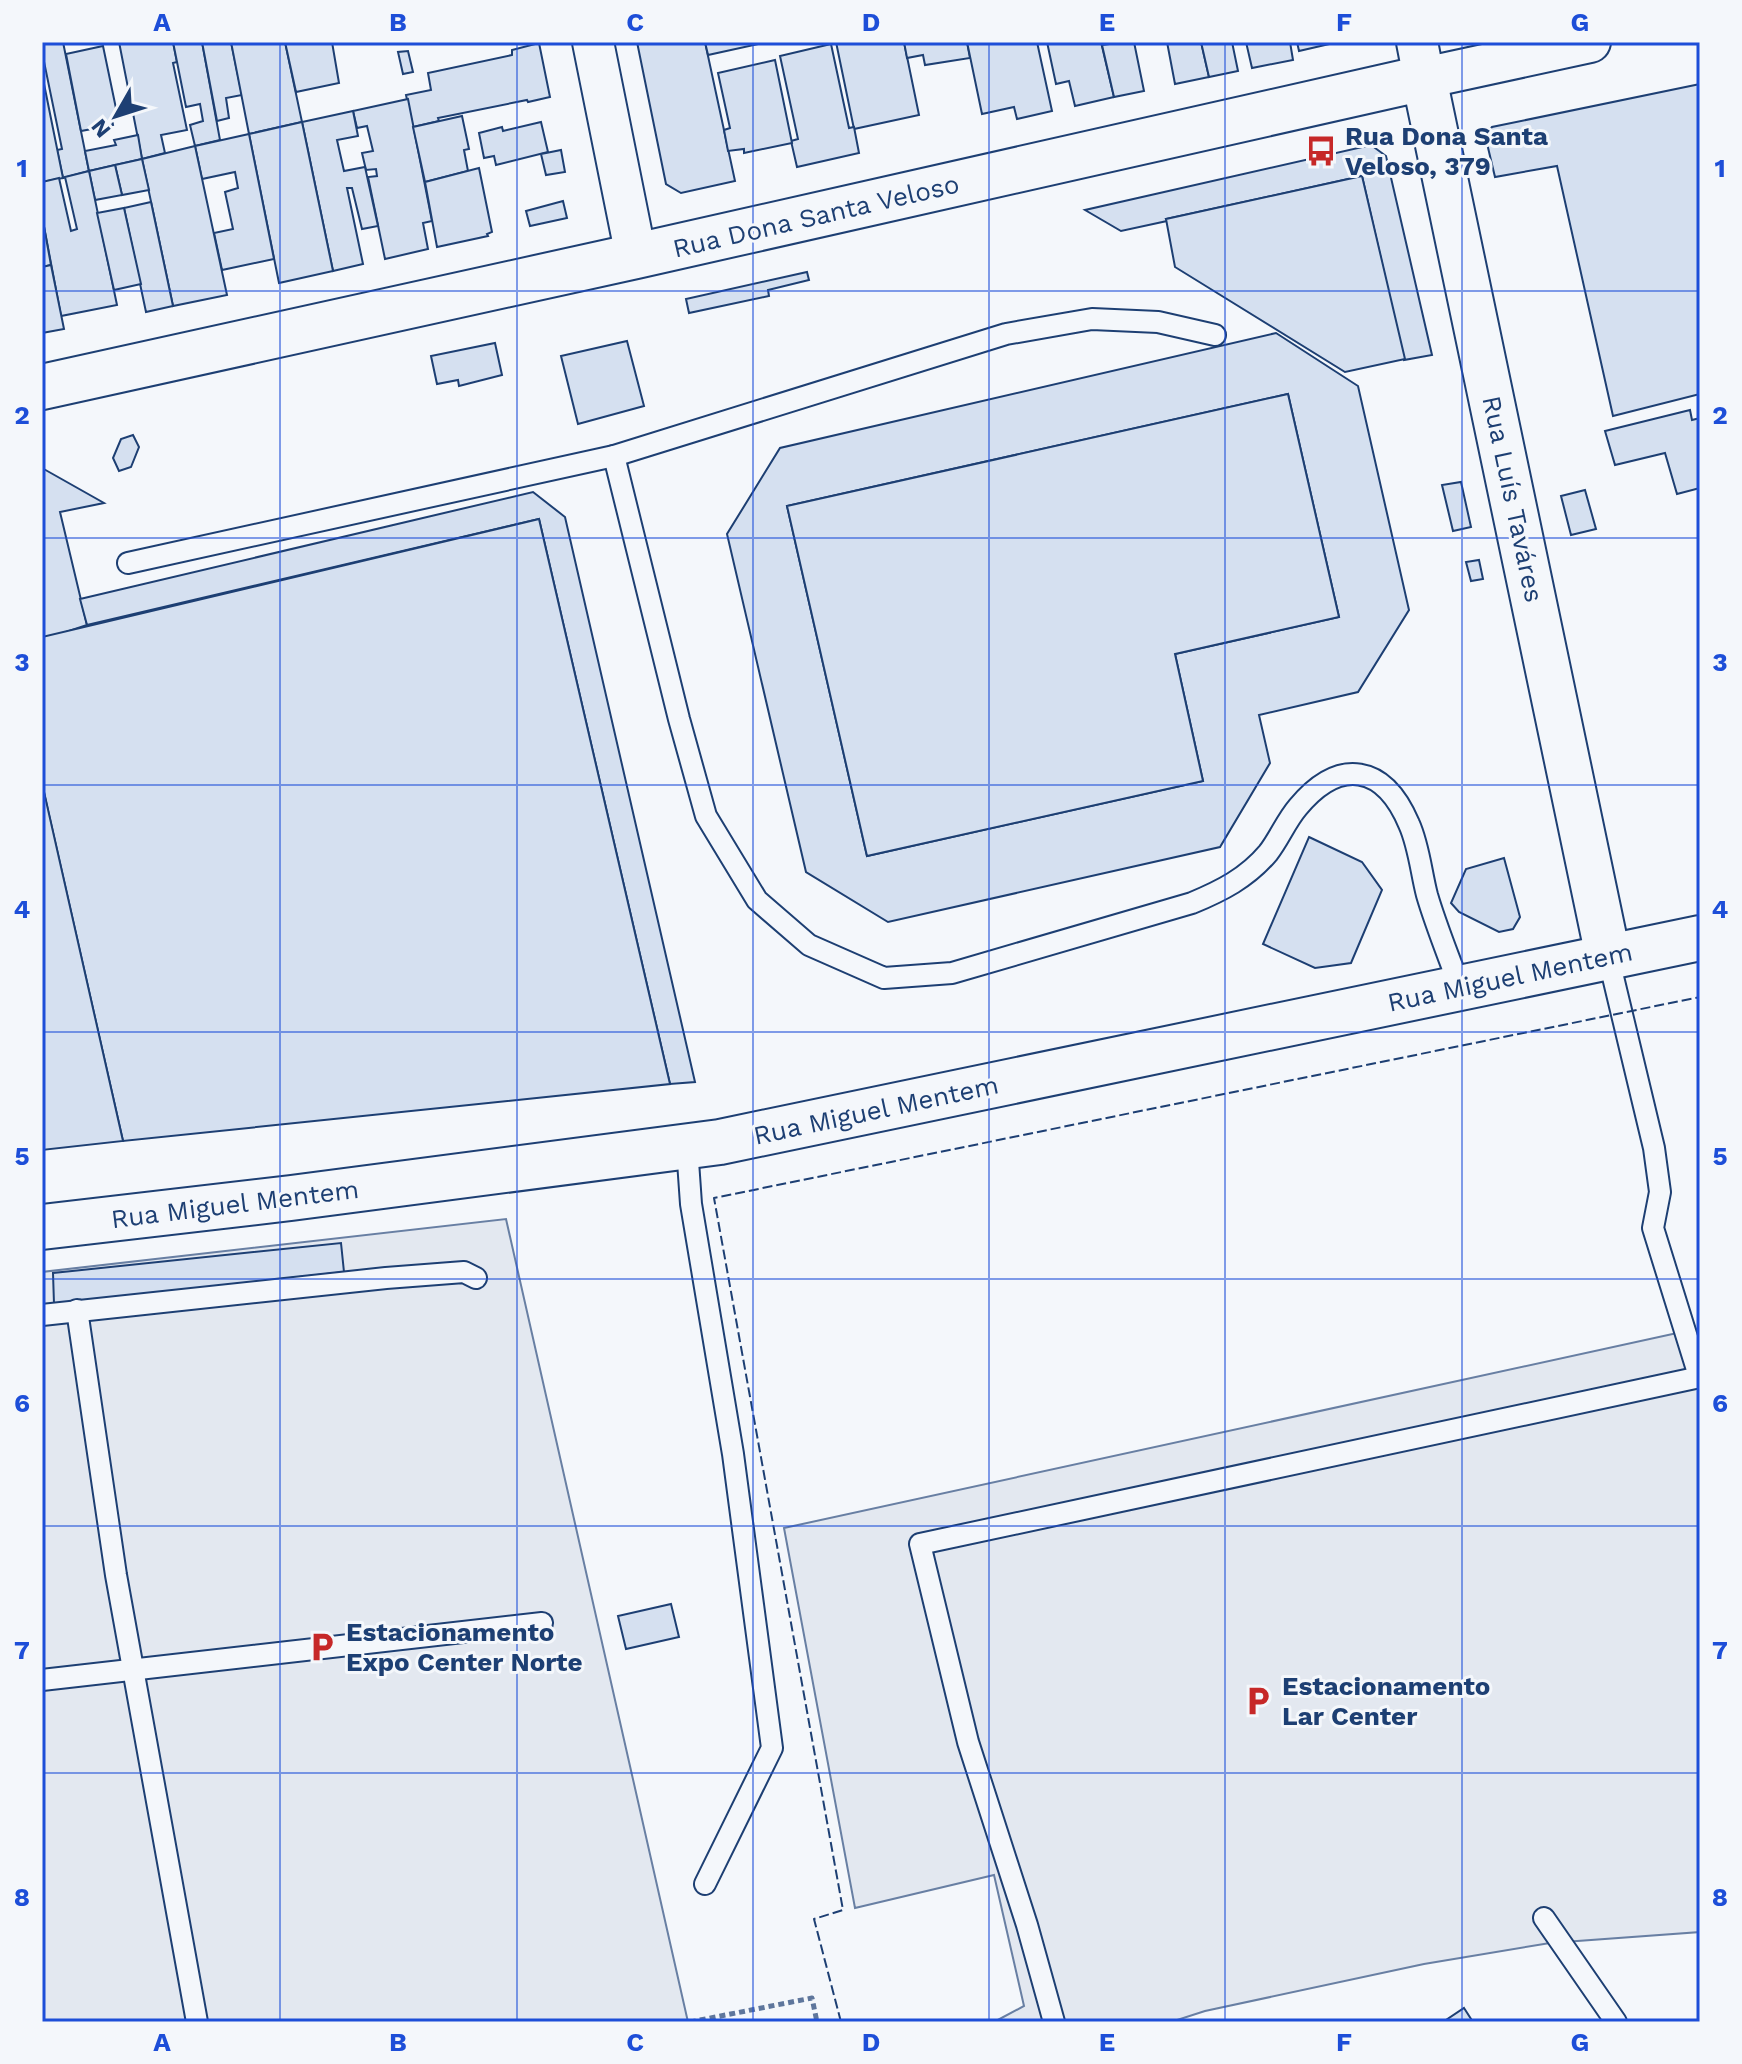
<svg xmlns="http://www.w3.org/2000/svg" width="1742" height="2064" viewBox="0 0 1742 2064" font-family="'Work Sans',sans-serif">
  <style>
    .parking { fill: #e3e8f0; stroke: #687fa3; stroke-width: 2 }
    .building { fill: #d5e0f0; stroke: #1d3f73; stroke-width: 2; fill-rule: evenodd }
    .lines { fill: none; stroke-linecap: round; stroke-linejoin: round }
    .service-casing { stroke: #1d3f73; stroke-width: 24 }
    .minor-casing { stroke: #1d3f73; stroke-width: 44 }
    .tertiary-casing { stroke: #1d3f73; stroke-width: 48 }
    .path { stroke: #5e769c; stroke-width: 5; stroke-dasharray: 6 4; stroke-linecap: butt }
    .service { stroke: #f4f7fb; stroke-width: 20 }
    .minor { stroke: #f4f7fb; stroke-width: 40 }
    .tertiary { stroke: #f4f7fb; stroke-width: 44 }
    .fence { stroke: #1d3f73; stroke-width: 2; stroke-dasharray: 10 4; stroke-linecap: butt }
    .grid { fill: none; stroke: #1d4ed8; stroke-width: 2; stroke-opacity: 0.55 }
    .labels { text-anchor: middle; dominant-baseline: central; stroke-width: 6; stroke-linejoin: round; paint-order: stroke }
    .poi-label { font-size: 26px; font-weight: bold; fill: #1d3f73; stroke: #f4f7fb; text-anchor: start }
    .street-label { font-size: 26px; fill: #1d3f73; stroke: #f4f7fb }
    .neatline { fill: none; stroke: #1d4ed8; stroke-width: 3 }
    .grid-label { font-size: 26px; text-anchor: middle; font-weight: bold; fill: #1d4ed8 }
  </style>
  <rect width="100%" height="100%" fill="#f4f7fb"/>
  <g class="parking">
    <path d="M506,1219L688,2022H42V1272Z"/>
    <path d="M1700,1328V1932L1550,1943L1424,1964L1205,2011L1171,2022H994L1024,2006L994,1875L855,1908L784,1528Z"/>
  </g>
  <g class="building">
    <path d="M42,42H63L89,171L63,178L57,150L62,149L42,52Z"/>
    <path d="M119,42H173L177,62L173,63L187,130L161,135L165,153L142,159Z"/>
    <path d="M173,42H202L220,140L195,146L190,125L203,121L200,104L186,107Z"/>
    <path d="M202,42H231L242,95L226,98L229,118L217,121Z"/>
    <path d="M231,42H285L302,122L249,134Z"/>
    <path d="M285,42H332L339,83L296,92Z"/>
    <path d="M637,42H705L735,181L681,193L666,184Z"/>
    <path d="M705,42H767L708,55Z"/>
    <path d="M836,42H904L919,115L854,129Z"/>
    <path d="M904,42H967L970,58L925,65L923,55L907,58Z"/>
    <path d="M967,42H1037L1052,111L1017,119L1014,107L982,114Z"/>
    <path d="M1047,42H1101L1114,97L1075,106L1069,81L1056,84Z"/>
    <path d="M1109,42H1134L1144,91L1114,97L1102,45L1110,44Z"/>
    <path d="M1167,42H1201L1209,77L1175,84Z"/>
    <path d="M1201,42H1232L1238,71L1209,77Z"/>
    <path d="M1246,42H1290L1293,60L1252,68Z"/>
    <path d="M1297,42H1338L1299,51Z"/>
    <path d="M539,43L550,97L528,102L527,100L438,118L439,121L413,127L406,95L431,90L428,73L512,55V50Z"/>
    <path d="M831,44L849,128L854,127L859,153L797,167L791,141L798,139L780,56Z"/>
    <path d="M103,46L118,118L112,119L113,125L81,131L66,54Z"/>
    <path d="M408,51L413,72L403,74L398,52Z"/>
    <path d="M775,60L792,143L744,153V149L728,151L724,130L730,128L718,73Z"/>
    <path d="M42,74L63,178L42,182Z"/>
    <path d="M1700,84V394L1613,416L1557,166L1495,177L1485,135L1492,127Z"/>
    <path d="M408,99L432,221L423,223L428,249L385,259L368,177L377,176L376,169L366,170L362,153L373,151L367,126L357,128L353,111Z"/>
    <path d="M353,111L358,136L337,140L344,171L365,167L378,226L362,229L352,188H347L363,264L333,271L302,122Z"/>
    <path d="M462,116L469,149L464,150L468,171L425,182L413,127Z"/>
    <path d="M302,122L333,271L279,283L249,134Z"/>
    <path d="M541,122L548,152L496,165L494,156L484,158L479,133L502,127L503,131Z"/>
    <path d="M249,134L274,259L222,270L214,233L233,229L225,192L238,188L235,172L202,179L195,146Z"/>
    <path d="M138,135L142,159L89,171L85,151L116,145L114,140Z"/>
    <path d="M1371,145L1386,156L1432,355L1404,360L1362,176L1166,219L1167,221L1121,231L1085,210Z"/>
    <path d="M195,146L227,295L173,306L142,159Z"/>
    <path d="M561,150L565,172L546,175L541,154Z"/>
    <path d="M142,159L149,190L122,195L115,165Z"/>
    <path d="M115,165L122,195L95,200L89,171Z"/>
    <path d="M479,168L492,232L487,234L488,236L437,247L425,182Z"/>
    <path d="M89,171L117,305L61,316L42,216V182L59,178L71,231L77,229L65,177Z"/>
    <path d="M1362,176L1405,359L1345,372L1175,267L1166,219Z"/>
    <path d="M563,201L567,218L530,226L526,211Z"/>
    <path d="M151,202L173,306L146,312L124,208Z"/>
    <path d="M124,208L141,284L114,290L97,213Z"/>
    <path d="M42,216L51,265L42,267Z"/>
    <path d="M51,265L64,329L42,333V267Z"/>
    <path d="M807,272L809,280L768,290L769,296L689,313L686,299Z"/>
    <path d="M1276,333L1358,386L1409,610L1358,692L1259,715L1270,763L1220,847L888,922L806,872L727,534L780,448ZM1288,394L1339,617L1175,654L1203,781L867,856L787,506Z"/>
    <path d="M627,341L644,406L578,424L561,356Z"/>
    <path d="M495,343L502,375L459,386L458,380L437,384L431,356Z"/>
    <path d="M1288,394L1339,617L1175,654L1203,781L867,856L787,506Z"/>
    <path d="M1690,410L1692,420L1700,418V488L1677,494L1665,453L1615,465L1605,431Z"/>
    <path d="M133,435L139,447L131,467L119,471L113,458L121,439Z"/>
    <path d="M42,468L104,503L60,512L87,625L42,640Z"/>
    <path d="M1461,482L1471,527L1453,531L1442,485Z"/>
    <path d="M1585,490L1596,529L1571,535L1561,496Z"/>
    <path d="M533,492L565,517L695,1082L670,1084L539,519L87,625L80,599Z"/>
    <path d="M539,519L670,1084L123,1141L42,784V637Z"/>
    <path d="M1479,560L1483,579L1471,581L1466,562Z"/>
    <path d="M42,783L123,1141L42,1150Z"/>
    <path d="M1309,837L1362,862L1382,890L1351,963L1315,968L1263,944Z"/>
    <path d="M1504,858L1520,917L1513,929L1499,932L1459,912L1451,903L1466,869Z"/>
    <path d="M341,1243L344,1272L54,1304L53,1273Z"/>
    <path d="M671,1604L679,1637L626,1649L618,1616Z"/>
    <path d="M1464,2008L1473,2022H1443Z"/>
  </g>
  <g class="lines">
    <g class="service-casing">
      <g id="service">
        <path d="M614,456L679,719L706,816L757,900L809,945L884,978L952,973L1192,903C1221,891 1247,878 1268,853C1279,839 1286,821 1298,807C1340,757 1384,765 1409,824C1419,846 1421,872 1427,895C1436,926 1449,957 1460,988"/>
        <path d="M128,563L614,456L1006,334L1092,319L1158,322L1215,335"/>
        <path d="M1608,956L1654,1148L1660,1192L1653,1228L1699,1376"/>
        <path d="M687,1147L691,1204L733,1454L772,1748L705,1884"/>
        <path d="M77,1310L116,1575L197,2022"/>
        <path d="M42,1315L386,1278L464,1272L476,1278"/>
        <path d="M42,1680L542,1623"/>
        <path d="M1544,1918L1616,2022"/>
        <path d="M1054,2022L1027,1925L968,1742L920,1544L1700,1377"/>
      </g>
    </g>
    <g class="minor-casing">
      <g id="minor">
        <path d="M593,42L636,256"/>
        <path d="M1417,42L1424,78L1590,42"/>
      </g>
    </g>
    <g class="tertiary-casing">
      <g id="tertiary">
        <path d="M42,387L636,256L1424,78L1608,956"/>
        <path d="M42,1227L291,1198L720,1142L1700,938"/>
      </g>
    </g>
    <path class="path" d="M690,2022L812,1998L817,2022"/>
    <use href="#service" class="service"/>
    <use href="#minor" class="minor"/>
    <use href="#tertiary" class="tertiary"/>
    <path class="fence" d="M841,2022L814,1919L843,1910L714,1198L1700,997"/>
  </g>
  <path class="grid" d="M280,42V2022M517,42V2022M753,42V2022M989,42V2022M1225,42V2022M1462,42V2022M42,291H1700M42,538H1700M42,785H1700M42,1032H1700M42,1279H1700M42,1526H1700M42,1773H1700"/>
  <defs>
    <g id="bus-bare" transform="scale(2.4)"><path d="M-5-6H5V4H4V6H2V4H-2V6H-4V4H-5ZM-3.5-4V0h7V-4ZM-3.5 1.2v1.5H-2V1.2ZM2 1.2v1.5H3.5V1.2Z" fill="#c62828" stroke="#f4f7fb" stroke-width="2.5" paint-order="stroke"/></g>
    <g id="parking-bare" transform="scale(2.4)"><path d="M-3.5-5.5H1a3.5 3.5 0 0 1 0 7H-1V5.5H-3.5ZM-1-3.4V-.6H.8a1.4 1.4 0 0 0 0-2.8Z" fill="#c62828" stroke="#f4f7fb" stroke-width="2.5" paint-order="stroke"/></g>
  </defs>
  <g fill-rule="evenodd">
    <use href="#bus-bare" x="1321" y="151"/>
    <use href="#parking-bare" x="322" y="1647"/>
    <use href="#parking-bare" x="1258" y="1701"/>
  </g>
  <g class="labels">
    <g class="poi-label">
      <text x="1345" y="136">Rua Dona Santa<tspan x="1345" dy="30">Veloso, 379</tspan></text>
      <text x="346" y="1632">Estacionamento<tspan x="346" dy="30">Expo Center Norte</tspan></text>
      <text x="1282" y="1686">Estacionamento<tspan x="1282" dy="30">Lar Center</tspan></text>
    </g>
    <g class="street-label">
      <text transform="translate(816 216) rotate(-13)">Rua Dona Santa Veloso</text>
      <text transform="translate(1513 499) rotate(78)">Rua Luís Taváres</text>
      <text transform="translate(1510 977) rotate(-12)">Rua Miguel Mentem</text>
      <text transform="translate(876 1110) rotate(-12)">Rua Miguel Mentem</text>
      <text transform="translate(235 1204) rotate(-7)">Rua Miguel Mentem</text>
    </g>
  </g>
  <rect width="1742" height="2064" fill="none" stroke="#f4f7fb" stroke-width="88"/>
  <g transform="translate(116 116) rotate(231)" stroke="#f4f7fb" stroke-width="6" paint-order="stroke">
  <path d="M0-6L14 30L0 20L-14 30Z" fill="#1d3f73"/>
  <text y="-12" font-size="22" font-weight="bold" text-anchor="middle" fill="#1d3f73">N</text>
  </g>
  <rect x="44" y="44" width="1654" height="1976" class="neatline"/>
  <g class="grid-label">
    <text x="162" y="31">A</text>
    <text x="398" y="31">B</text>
    <text x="635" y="31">C</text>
    <text x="871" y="31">D</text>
    <text x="1107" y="31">E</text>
    <text x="1344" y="31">F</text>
    <text x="1580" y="31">G</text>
    <text x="22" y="177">1</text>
    <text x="1720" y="177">1</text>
    <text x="22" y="424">2</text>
    <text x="1720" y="424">2</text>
    <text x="22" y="671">3</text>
    <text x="1720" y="671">3</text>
    <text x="22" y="918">4</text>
    <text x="1720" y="918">4</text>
    <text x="22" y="1165">5</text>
    <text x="1720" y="1165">5</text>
    <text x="22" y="1412">6</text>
    <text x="1720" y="1412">6</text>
    <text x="22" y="1659">7</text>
    <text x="1720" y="1659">7</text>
    <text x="22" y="1906">8</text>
    <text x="1720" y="1906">8</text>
    <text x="162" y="2051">A</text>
    <text x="398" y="2051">B</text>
    <text x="635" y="2051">C</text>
    <text x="871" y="2051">D</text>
    <text x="1107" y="2051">E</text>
    <text x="1344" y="2051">F</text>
    <text x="1580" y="2051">G</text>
  </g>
</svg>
